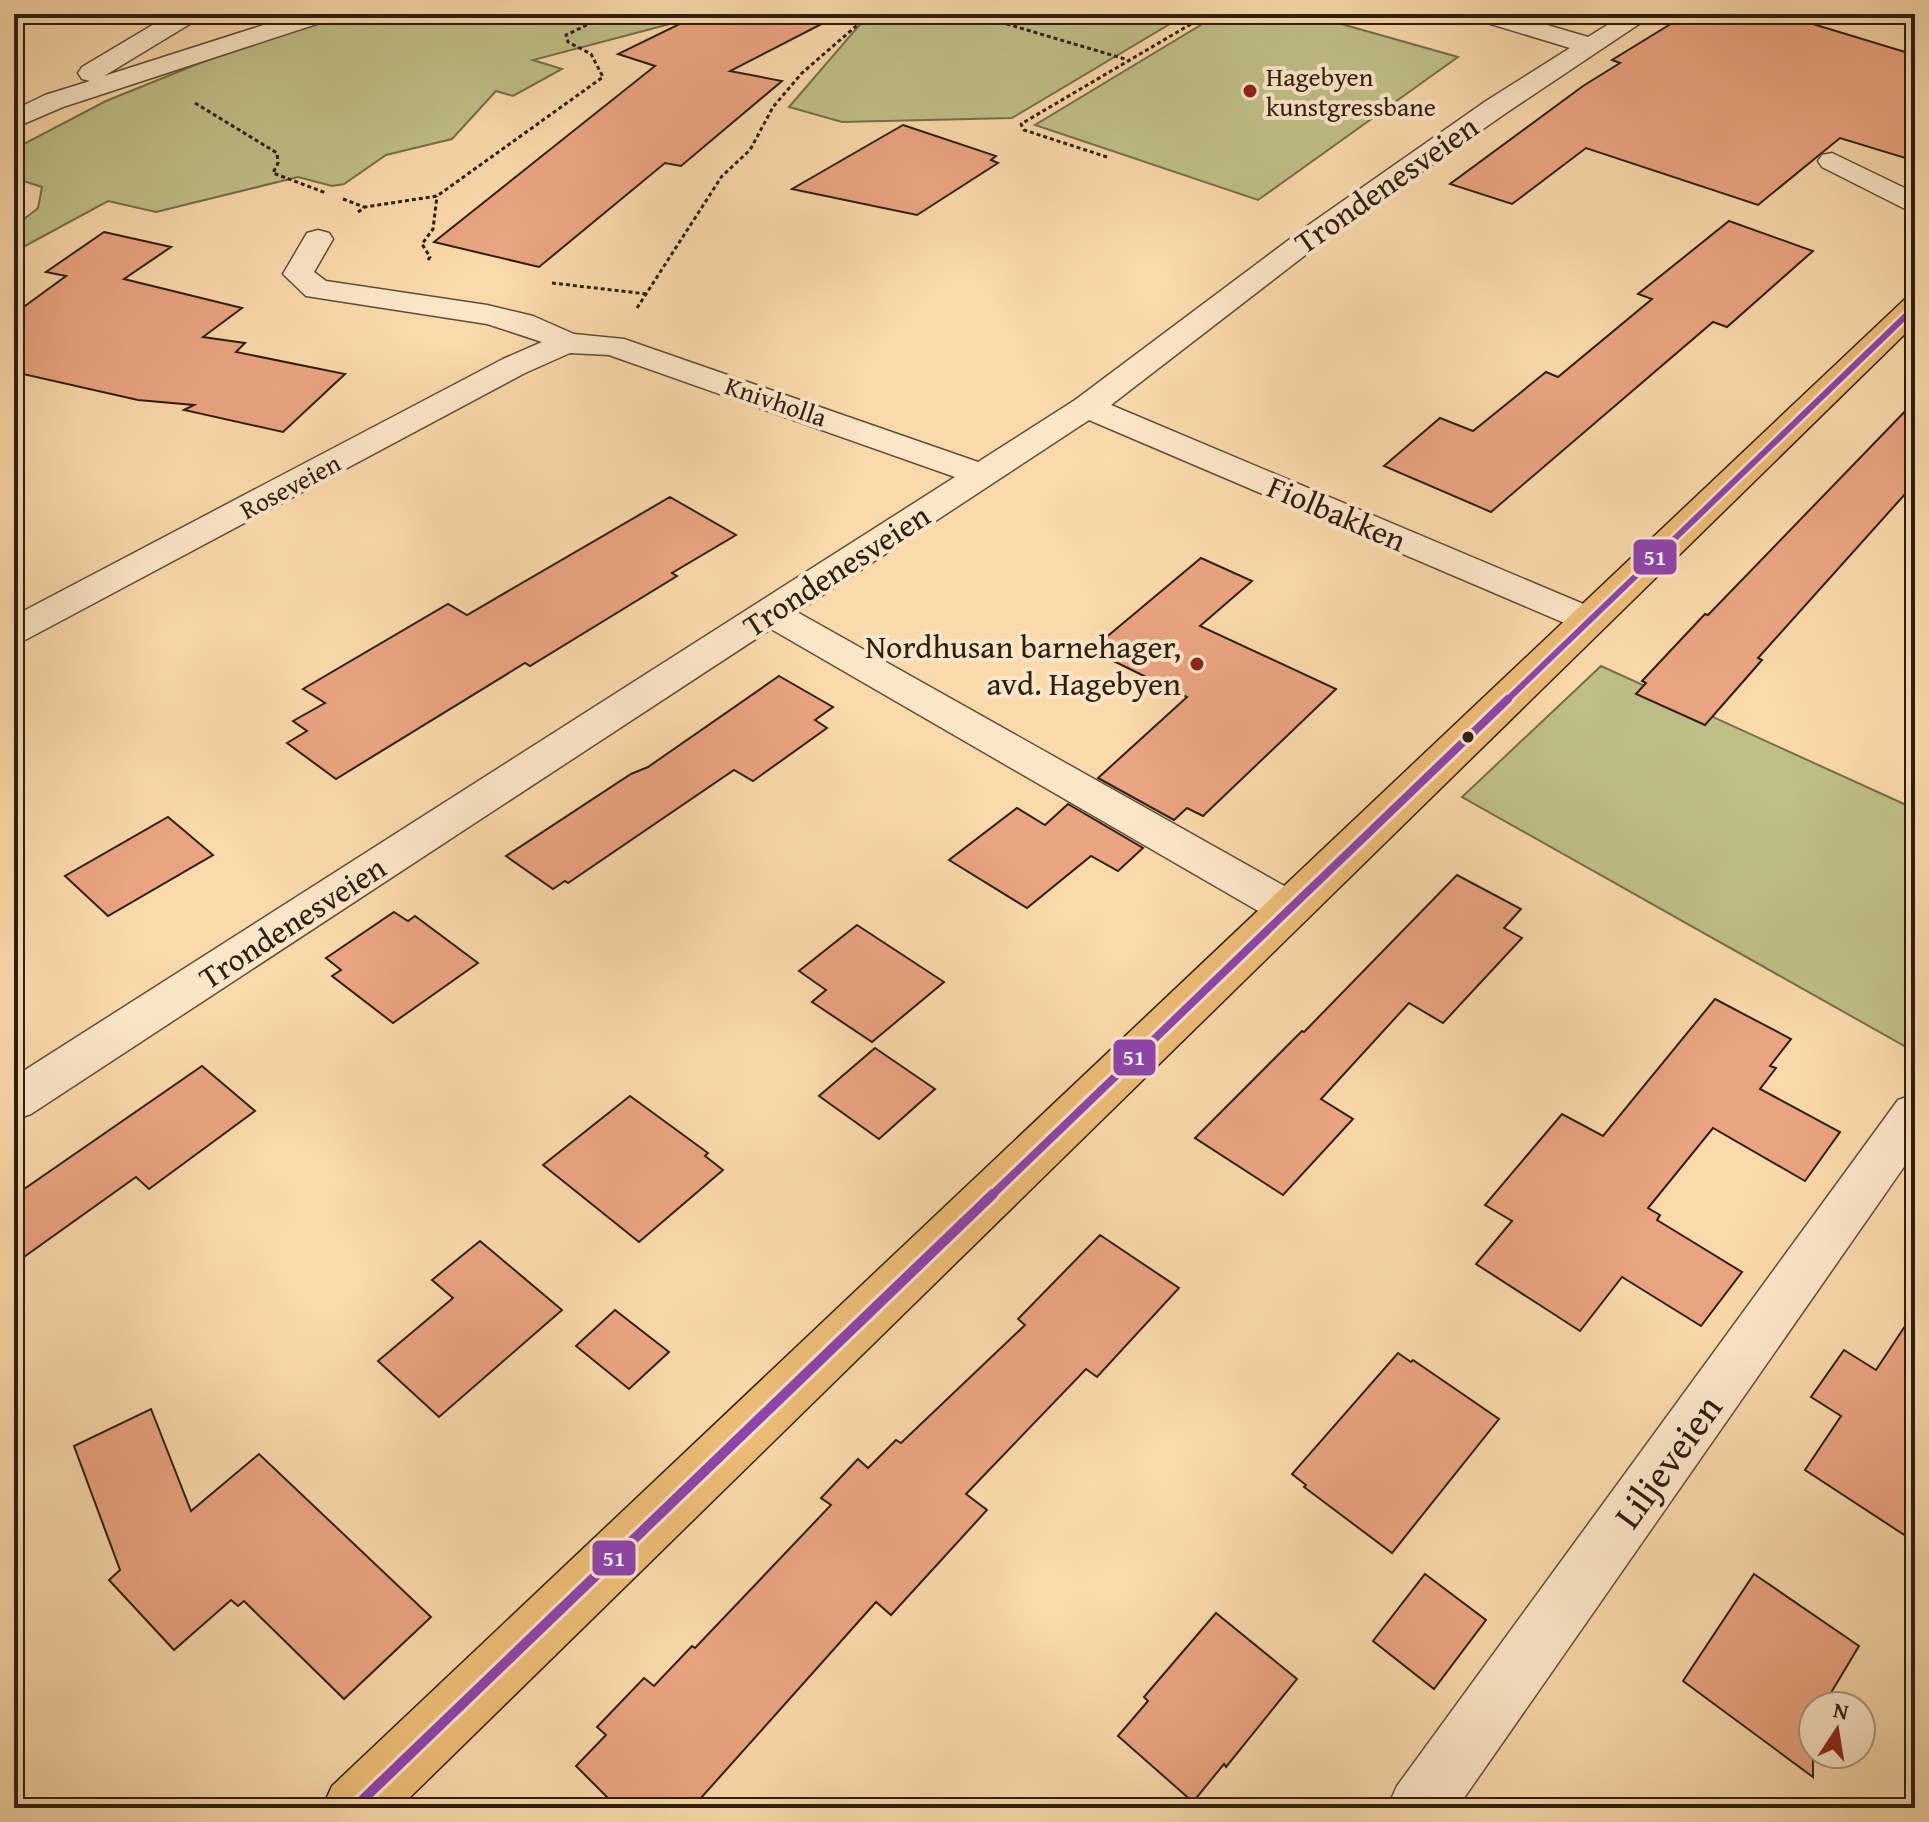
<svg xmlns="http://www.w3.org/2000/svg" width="1929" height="1822" viewBox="0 0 1929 1822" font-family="'Gentium Book Plus',serif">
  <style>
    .green { fill: #c0bf88; stroke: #766f4c; stroke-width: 2 }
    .building { fill: #eba481; stroke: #2c1f11; stroke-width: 2 }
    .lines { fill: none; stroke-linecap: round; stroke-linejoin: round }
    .minor-casing { stroke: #604e38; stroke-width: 3 }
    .major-casing { stroke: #2c1f11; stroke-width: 3 }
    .path { stroke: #2c1f11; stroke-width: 3; stroke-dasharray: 4 3; stroke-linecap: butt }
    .minor { fill: #fce6c8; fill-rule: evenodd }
    .major { fill: #edbc76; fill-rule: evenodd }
    .bus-1-far3-casing { stroke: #fce6c8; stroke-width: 9 }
    .bus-1-far2-casing { stroke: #fce6c8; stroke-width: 11 }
    .bus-1-far1-casing { stroke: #fce6c8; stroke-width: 14 }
    .bus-1-casing { stroke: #fce6c8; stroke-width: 16 }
    .bus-1-far3 { stroke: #8e44ad; stroke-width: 5 }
    .bus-1-far2 { stroke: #8e44ad; stroke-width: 6 }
    .bus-1-far1 { stroke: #8e44ad; stroke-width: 8 }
    .bus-1 { stroke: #8e44ad; stroke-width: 10 }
    .poi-dot { fill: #8f2418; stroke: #fce6c8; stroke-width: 3 }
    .bus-dot { fill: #2c1f11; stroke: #fce6c8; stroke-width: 3 }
    .labels { text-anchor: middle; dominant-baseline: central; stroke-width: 8; stroke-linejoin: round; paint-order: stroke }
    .far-poi-label { font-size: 26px; fill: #2c1f11; stroke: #fce6c8; text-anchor: start }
    .far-street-label { font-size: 26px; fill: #2c1f11; stroke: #fce6c8 }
    .street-label { font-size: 32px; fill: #2c1f11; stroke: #fce6c8 }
    .poi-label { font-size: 32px; fill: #2c1f11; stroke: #fce6c8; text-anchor: end }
    .near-street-label { font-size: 38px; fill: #2c1f11; stroke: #fce6c8 }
    .line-badge { stroke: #fce6c8; stroke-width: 3 }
    .badge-label { font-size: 22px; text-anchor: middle; font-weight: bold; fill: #fff }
  </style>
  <rect width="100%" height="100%" fill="#fad9ab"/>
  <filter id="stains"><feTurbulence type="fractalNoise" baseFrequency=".0025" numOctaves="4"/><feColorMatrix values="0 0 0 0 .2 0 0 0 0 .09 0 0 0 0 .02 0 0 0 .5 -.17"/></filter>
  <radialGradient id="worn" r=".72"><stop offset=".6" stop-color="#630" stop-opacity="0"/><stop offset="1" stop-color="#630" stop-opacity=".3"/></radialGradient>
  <g class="green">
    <path d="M350,14H708L533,60L562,69L513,96L496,91L452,139L386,155L344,184L332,186L298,177L156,212L108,201L14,252V227L38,208L42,187L14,178V149L106,101L284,29Z"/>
    <path d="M853,14H1185V15L1012,118L842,122L789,107L863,21Z"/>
    <path d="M1219,14H1306L1458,57L1258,200L1035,125Z"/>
    <path d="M1601,666L1915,809V1052L1462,797Z"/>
  </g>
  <g class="building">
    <path d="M700,14H841L730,71L782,81L681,166L665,163L539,267L434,242L655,66L618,54Z"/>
    <path d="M1687,14H1780L1915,55V161L1840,138L1758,205L1586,148L1512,204L1450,184L1583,86L1620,63L1612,60Z"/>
    <path d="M903,125L996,156L991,160L998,163L917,215L792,189Z"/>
    <path d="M1729,221L1813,251L1727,327L1713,322L1491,512L1384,466L1440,418L1473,431L1546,372L1558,377L1652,299L1638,294Z"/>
    <path d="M104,232L171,247L124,279L242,308L203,337L245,343L236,352L345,374L283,432L184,410L194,405L138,400L14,372V314L66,276L46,272Z"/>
    <path d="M1915,401V483L1758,658L1762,660L1705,725L1636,694L1646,683L1642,681L1705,614L1708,615Z"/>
    <path d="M670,497L736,535L672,573L677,576L530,666L525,663L336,779L287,743L307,731L293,721L325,703L303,689L448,604L467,615Z"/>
    <path d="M1201,558L1252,581L1200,626L1336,689L1203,816L1187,808L1174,820L1098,778L1187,697L1091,650Z"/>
    <path d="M779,676L833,707L815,720L827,728L753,781L734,770L568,883L565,881L553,889L506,856L631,774L648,767Z"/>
    <path d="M1068,804L1143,848L1118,871L1091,856L1027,908L949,860L1017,808L1045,825Z"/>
    <path d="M168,817L213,855L108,916L65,876Z"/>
    <path d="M1457,875L1521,909L1504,928L1522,938L1443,1023L1409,1003L1321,1099L1353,1119L1283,1195L1195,1138L1302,1031L1304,1032Z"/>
    <path d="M394,912L408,921L415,916L478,963L393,1023L332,976L341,970L326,958Z"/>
    <path d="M857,925L944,982L872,1042L812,1002L826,990L799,971Z"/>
    <path d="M1715,999L1791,1039L1770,1066L1776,1068L1760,1089L1840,1132L1805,1181L1713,1128L1648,1208L1660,1215L1657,1220L1742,1272L1701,1326L1622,1277L1580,1331L1476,1264L1512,1221L1485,1205L1562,1114L1603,1136Z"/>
    <path d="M875,1048L935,1089L879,1139L819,1096Z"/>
    <path d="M202,1066L255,1111L149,1189L136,1177L14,1264V1196Z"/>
    <path d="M630,1096L708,1153L705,1156L723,1170L639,1242L543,1165Z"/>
    <path d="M1100,1235L1179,1288L1097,1377L1086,1369L966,1494L987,1510L891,1615L876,1602L692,1808H618L576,1766L606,1735L597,1727L644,1678L654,1686L692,1646L695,1648L831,1505L821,1498L858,1459L868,1468L896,1440L901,1443L1025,1325L1018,1319Z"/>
    <path d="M480,1241L562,1310L439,1417L378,1361L453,1298L432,1280Z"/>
    <path d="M615,1310L669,1352L629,1389L576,1346Z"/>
    <path d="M1915,1311V1542L1805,1470L1841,1416L1811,1397L1844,1350L1876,1370Z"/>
    <path d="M1398,1353L1411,1362L1413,1360L1499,1419L1392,1553L1304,1487L1306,1485L1292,1474Z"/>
    <path d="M151,1409L191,1511L259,1454L431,1617L344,1699L244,1601L238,1606L231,1600L174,1650L109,1580L120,1570L74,1446Z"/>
    <path d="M1425,1574L1486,1620L1434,1689L1373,1641Z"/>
    <path d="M1754,1574L1859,1646L1823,1706H1813V1777L1683,1681Z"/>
    <path d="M1216,1613L1297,1679L1226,1767L1224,1764L1193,1802L1118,1736L1148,1701L1144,1697Z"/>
  </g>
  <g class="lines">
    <g class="minor-casing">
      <g id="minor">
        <path d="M171,14H201L198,19L104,76L298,14H335L332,19L63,107L14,128V110L45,95L90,81L82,79L78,73L82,67Z"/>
        <path d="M1471,14H1510L1588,37L1625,14H1654L1506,113L1330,236L1111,405L1600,611L1606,619L1600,627L1587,631L1574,627L1089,420L797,612L1304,897L1310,908L1304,919L1288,924L1272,919L771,629L31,1114L14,1120V1077L955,477L609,355L570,353L525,373L27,639L14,643V616L503,359L542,342L487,324L306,296L283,274L307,233L318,230L329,233L333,239L314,272L326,281L487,305L533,316L574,334L624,339L978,462L1075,400L1310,224L1486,101L1570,48L1474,19Z"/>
        <path d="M1832,153L1915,193V214L1822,167L1818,161L1822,155Z"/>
        <path d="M1915,1094V1151L1457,1808H1387L1397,1786L1898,1100Z"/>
      </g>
    </g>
    <g class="major-casing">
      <path id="major" d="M1915,298V324L399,1808H322L332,1786L1904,300Z"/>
    </g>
    <g class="path">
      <path d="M973,14L1125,59"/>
      <path d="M195,103L277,153L278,163L273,173L326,193"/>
      <path d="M1107,157L1024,130L1021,124L1208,14"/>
      <path d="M343,199L364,207"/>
      <path d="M358,212L365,207L437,196L603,77L591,54L568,42L566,35L589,24L641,14"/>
      <path d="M428,260L430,257L422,244L433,229L437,196"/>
      <path d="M552,283L647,294"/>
      <path d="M637,308L722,176L750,150L773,107L802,73L870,14"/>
    </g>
    <use href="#minor" class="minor"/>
    <use href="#major" class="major"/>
    <g class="bus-1-far3-casing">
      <path id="bus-1-far3" d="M1912,310L1915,307"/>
    </g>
    <g class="bus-1-far2-casing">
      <path id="bus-1-far2" d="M1506,701L1914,308"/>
    </g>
    <g class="bus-1-far1-casing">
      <path id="bus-1-far1" d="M991,1196L1508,699"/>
    </g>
    <g class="bus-1-casing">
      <path id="bus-1" d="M354,1808L993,1194"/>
    </g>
    <use href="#bus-1-far3" class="bus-1-far3"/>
    <use href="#bus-1-far2" class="bus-1-far2"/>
    <use href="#bus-1-far1" class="bus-1-far1"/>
    <use href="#bus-1" class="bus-1"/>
  </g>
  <g class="poi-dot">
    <circle cx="1250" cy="91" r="8"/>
    <circle cx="1197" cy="664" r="8"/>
  </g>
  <circle class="bus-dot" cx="1468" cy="737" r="7"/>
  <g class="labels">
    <g class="far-poi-label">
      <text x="1266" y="76">Hagebyen<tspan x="1266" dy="30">kunstgressbane</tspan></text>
    </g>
    <g class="far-street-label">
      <text transform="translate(776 401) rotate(19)">Knivholla</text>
      <text transform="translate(290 486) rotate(-28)">Roseveien</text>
    </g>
    <g class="street-label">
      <text transform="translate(1386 184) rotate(-35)">Trondenesveien</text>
      <text transform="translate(1337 513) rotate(23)">Fiolbakken</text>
      <text transform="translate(836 570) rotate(-33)">Trondenesveien</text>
      <text transform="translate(292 922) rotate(-33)">Trondenesveien</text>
    </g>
    <g class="poi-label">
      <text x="1181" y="646">Nordhusan barnehager,<tspan x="1181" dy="37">avd. Hagebyen</tspan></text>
    </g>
    <g class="near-street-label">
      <text transform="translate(1667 1461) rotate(-54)">Liljeveien</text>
    </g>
  </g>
  <g class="line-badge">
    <rect x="1632" y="538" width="46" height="38" rx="8" fill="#8e44ad"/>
    <rect x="1112" y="1038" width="45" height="39" rx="8" fill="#8e44ad"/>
    <rect x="591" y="1539" width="46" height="38" rx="8" fill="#8e44ad"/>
  </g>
  <g class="badge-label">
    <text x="1655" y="565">51</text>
    <text x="1134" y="1065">51</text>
    <text x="614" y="1566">51</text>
  </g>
  <rect width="1929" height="1822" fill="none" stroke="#fad9ab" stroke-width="48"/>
  <rect x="16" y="16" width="1897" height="1790" fill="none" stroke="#2c1f11" stroke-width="4"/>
  <rect x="24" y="24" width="1881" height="1774" fill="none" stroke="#2c1f11" stroke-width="2"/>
  <g transform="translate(1837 1730) rotate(12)"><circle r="38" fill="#fce6c8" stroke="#a9967f" stroke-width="2"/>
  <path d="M0-6L14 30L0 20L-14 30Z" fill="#8f2418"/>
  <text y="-12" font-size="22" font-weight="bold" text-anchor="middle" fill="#2c1f11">N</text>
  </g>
  <rect width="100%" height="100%" filter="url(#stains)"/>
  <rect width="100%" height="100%" fill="url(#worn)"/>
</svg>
